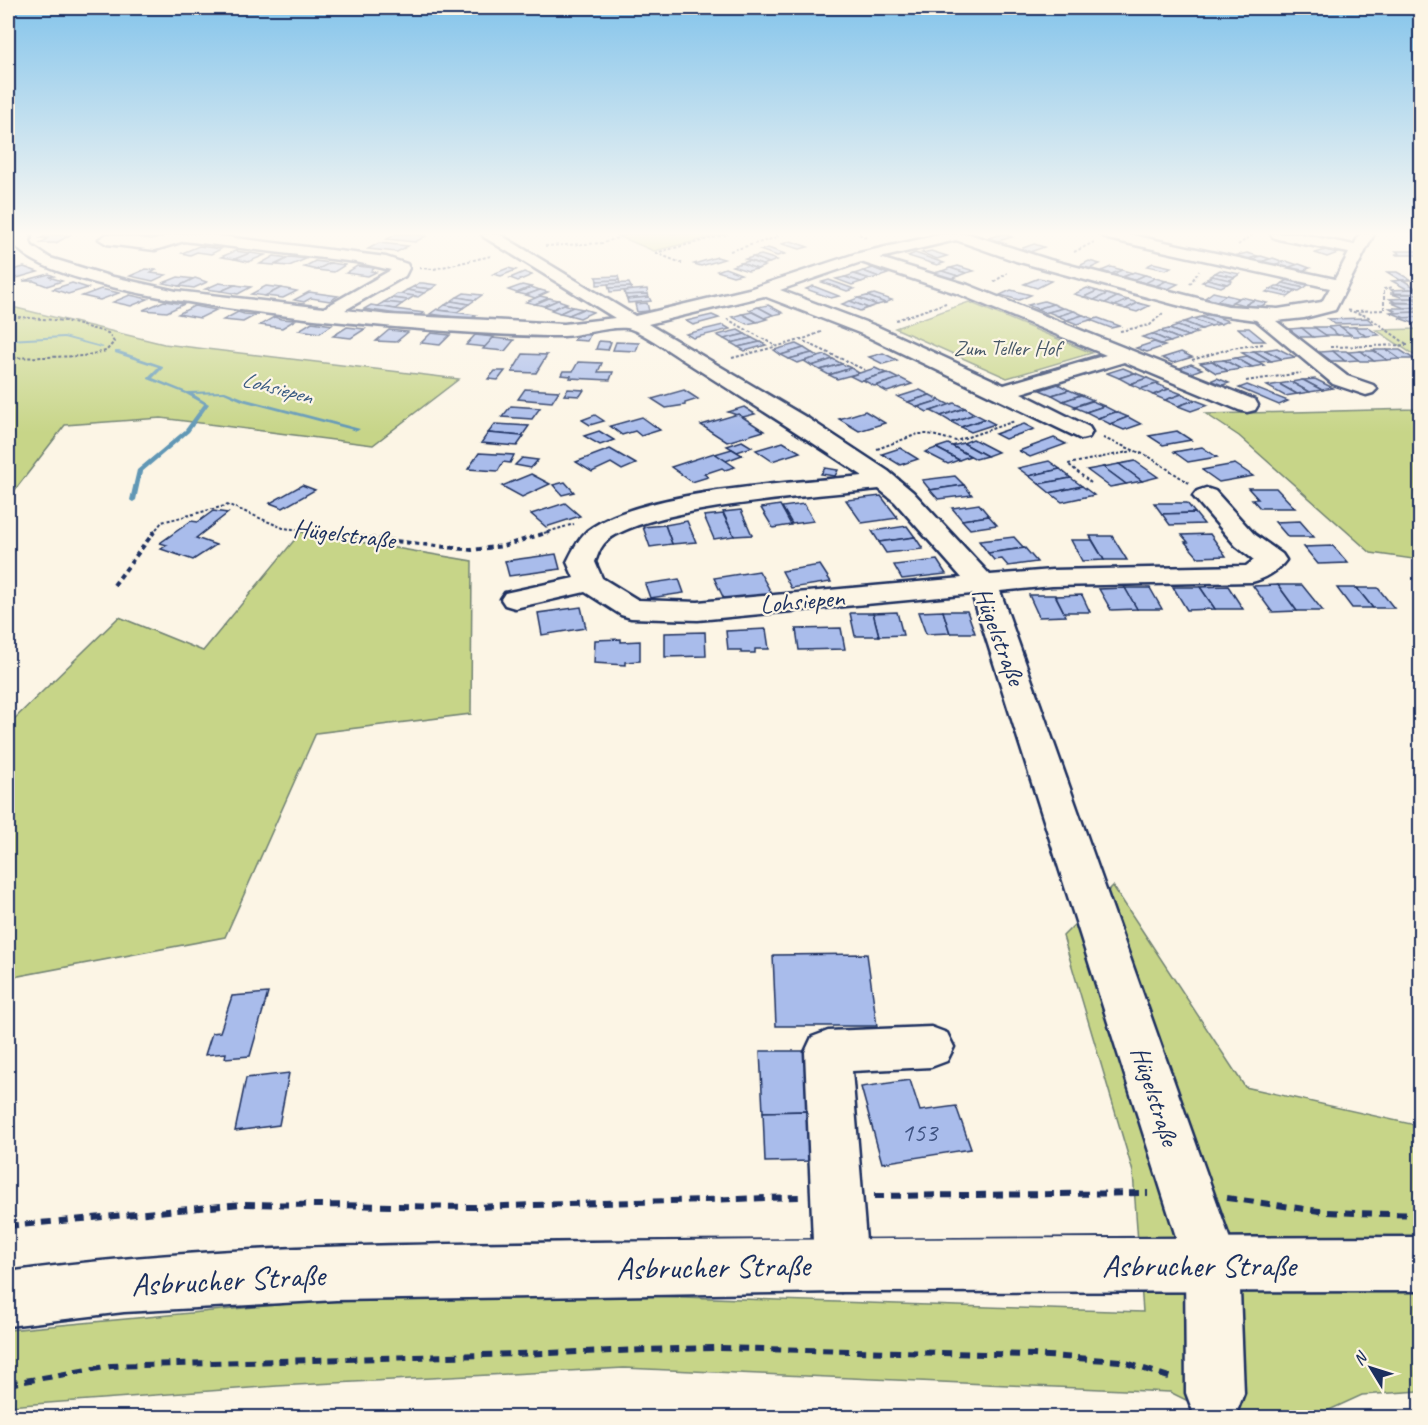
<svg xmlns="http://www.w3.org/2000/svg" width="1428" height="1425" viewBox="0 0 1428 1425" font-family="Caveat,sans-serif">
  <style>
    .green { fill: #c7d588; stroke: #718273; stroke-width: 1.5 }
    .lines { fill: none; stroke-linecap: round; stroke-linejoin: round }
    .stream { fill: #6197b5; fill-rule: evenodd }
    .building { fill: #a9bceb; stroke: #1b2f5e; stroke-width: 1.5 }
    .minor-casing { stroke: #1b2f5e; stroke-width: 5 }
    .major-casing { stroke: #1b2f5e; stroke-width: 5 }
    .path-far2 { stroke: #1b2f5e; stroke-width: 2; stroke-dasharray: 3 2; stroke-linecap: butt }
    .path-far1 { stroke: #1b2f5e; stroke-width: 4; stroke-dasharray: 5 4; stroke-linecap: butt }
    .path { stroke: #1b2f5e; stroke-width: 6; stroke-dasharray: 10 7; stroke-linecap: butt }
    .minor { fill: #fcf5e5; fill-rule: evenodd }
    .major { fill: #fcf5e5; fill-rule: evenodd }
    .labels { text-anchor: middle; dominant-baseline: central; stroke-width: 4.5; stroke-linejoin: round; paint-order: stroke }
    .far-park-label { font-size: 22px; fill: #465868; stroke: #fcf5e5 }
    .far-water-label { font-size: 22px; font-style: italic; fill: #385a82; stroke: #fcf5e5 }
    .street-label { font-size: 26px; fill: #1b2f5e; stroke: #fcf5e5 }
    .near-number-label { font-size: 27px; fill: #3e5281 }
    .near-street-label { font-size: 32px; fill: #1b2f5e; stroke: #fcf5e5 }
  </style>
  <rect width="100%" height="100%" fill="#fcf5e5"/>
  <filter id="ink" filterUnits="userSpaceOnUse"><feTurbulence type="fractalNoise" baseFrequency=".0167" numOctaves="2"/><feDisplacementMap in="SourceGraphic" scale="12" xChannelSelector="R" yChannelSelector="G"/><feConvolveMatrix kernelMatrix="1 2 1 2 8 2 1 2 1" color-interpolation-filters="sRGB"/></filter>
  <g filter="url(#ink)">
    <g class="green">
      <path d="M625,234H725L654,251L618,236Z"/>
      <path d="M969,302L1092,353L1007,378L895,328Z"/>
      <path d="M8,306L164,344L459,379L373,445L161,418L65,425L8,499Z"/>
      <path d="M1420,329V359L1376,330Z"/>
      <path d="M1420,403V560L1371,553L1239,436L1206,414L1416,409Z"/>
      <path d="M301,532L472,561L471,714L316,733L225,937L8,978V725L119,617L203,651Z"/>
      <path d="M1113,886L1245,1087L1420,1126V1391L1362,1395L1314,1417H1220L1170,1392L624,1368L277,1386L8,1406V1330L309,1302L652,1296L1143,1312L1133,1172L1063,936Z"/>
    </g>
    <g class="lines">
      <g class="stream">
        <path d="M64,336L104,347L102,348L64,338L8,341V339Z"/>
        <path d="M115,351H119L163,366V368L153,378L187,392L225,391L246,399L360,429L357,431L242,401L224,393L193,394L209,404L189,432L142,472L136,500L133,502L131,501L130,500L137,470L185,430L204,404L186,394L148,379V377L158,367L115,353Z"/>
      </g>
    </g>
    <g class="building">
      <path d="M397,234H407L426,236L415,242L387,239Z"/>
      <path d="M1002,234L1012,237L998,241L988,238Z"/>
      <path d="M46,235H70L56,243H41L48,238H41Z"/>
      <path d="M791,241L808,247L800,249L782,244Z"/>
      <path d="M379,243L408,246L397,252L368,249Z"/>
      <path d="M1034,244L1044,247L1030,252L1020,249Z"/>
      <path d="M199,246L221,249L211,254L197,252L190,255L182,253Z"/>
      <path d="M768,248L785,254L777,256L760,250Z"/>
      <path d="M1326,250L1338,253L1327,257L1315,253Z"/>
      <path d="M235,251L250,253L235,259L221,257Z"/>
      <path d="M931,251L947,256L937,259L922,253Z"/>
      <path d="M1396,251H1417L1420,255H1397L1395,254H1400Z"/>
      <path d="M250,253L265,255L248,262L235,259Z"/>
      <path d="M915,253L944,263L937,265L908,256Z"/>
      <path d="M1247,253L1258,256L1246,260L1234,256Z"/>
      <path d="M761,255L771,258L777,260L769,263L753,257Z"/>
      <path d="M274,256L289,258L274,265L260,264Z"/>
      <path d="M1261,256L1271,259L1258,263L1248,259Z"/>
      <path d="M290,257L306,259L289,266L276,265Z"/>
      <path d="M717,257L724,259L701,266L694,264Z"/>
      <path d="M753,257L769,263L762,265L745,259Z"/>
      <path d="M1273,258L1284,262L1271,266L1260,262Z"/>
      <path d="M315,261L330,263L317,270L304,267Z"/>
      <path d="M749,261L762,265L765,266L757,269L741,263Z"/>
      <path d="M1089,261L1100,264L1089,269L1079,266Z"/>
      <path d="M1286,261L1298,265L1285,269L1273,265Z"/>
      <path d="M330,263L345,265L334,272L316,270Z"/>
      <path d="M741,263L757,269L748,271L732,266Z"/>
      <path d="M1153,263L1171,267L1166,270L1147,266Z"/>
      <path d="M1299,264L1310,268L1298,272L1286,268Z"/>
      <path d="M357,266L375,268L371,271L376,272L368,276L346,273Z"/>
      <path d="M958,266L974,271L966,273L950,268Z"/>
      <path d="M24,267L38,272L17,278L8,275V271Z"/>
      <path d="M1111,267L1122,270L1112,274L1101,271Z"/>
      <path d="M508,268L516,270L501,276L493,274Z"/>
      <path d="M725,268L741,274L733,276L717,271Z"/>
      <path d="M873,268L888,274L879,277L863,271Z"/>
      <path d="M950,268L966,273L958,276L942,271Z"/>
      <path d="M146,269L156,270L151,273L166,275L153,281L130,276Z"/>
      <path d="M1122,270L1133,273L1122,277L1112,274Z"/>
      <path d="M1220,270L1240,274L1235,277L1215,273Z"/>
      <path d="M863,271L879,277L870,279L854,274Z"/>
      <path d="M942,271L958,276L950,279L934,273Z"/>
      <path d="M524,272L532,275L518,281L510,278Z"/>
      <path d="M1134,272L1145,275L1134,280L1124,277Z"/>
      <path d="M1387,272H1397L1411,280H1400Z"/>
      <path d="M1215,273L1235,277L1230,280L1210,276Z"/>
      <path d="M49,274L54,276L49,277L62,281L47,286L34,281H23Z"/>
      <path d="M854,274L870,279L861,282L845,277Z"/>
      <path d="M1145,275L1156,278L1146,283L1134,280Z"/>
      <path d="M618,276L619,280L597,281L596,277Z"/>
      <path d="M1212,276L1230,280L1232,281L1227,284L1207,279Z"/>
      <path d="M178,277L194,279L179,286L163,283Z"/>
      <path d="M845,277L861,282L852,285L836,279Z"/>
      <path d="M195,278L207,282L194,288L179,286Z"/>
      <path d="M1039,278L1051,281L1037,288L1024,284Z"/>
      <path d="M1155,278L1166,281L1156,286L1145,283Z"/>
      <path d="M1207,279L1227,284L1221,287L1202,282Z"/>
      <path d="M619,280L620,283L597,285V281Z"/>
      <path d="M829,280L854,289L847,291L822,282Z"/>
      <path d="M1288,280L1308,285L1304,288L1283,283Z"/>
      <path d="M1403,280L1417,289H1407L1392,281Z"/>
      <path d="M1166,281L1178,284L1168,289L1156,286Z"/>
      <path d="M72,283L88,288L68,294L53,289Z"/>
      <path d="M219,283L235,285L221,291L205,289Z"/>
      <path d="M419,283H423L437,285L431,289L413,287Z"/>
      <path d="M629,283L631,287L609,288L608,284Z"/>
      <path d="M1283,283L1304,288L1299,291L1279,286Z"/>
      <path d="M235,285L251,287L238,294L221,291Z"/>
      <path d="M522,285L531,287L517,293L508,290Z"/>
      <path d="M266,286L281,288L265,296L251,294Z"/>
      <path d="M813,286L839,296L831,298L806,289Z"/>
      <path d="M1276,286H1279L1297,291L1292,294L1271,289Z"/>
      <path d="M413,287L431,289L424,293L407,290Z"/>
      <path d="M531,287L540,290L526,295L517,293Z"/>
      <path d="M631,287L632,290L610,292L609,288Z"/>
      <path d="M281,288L297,291L283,298L265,296Z"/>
      <path d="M1087,288L1097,291L1084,297L1074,294Z"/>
      <path d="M101,289L119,293L100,300L82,296Z"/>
      <path d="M647,289L648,294L625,295L624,291Z"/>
      <path d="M1271,289L1292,294L1288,297L1266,292Z"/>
      <path d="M1413,289L1420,294L1390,293H1395L1391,290Z"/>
      <path d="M407,290L424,293L418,297L400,294Z"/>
      <path d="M540,290L548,292L535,298L526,295Z"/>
      <path d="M1011,290L1031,295L1019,300L1000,295Z"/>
      <path d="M1097,291L1107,294L1094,300L1084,297Z"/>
      <path d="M309,292L338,296L330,301L311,298L304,302L294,300Z"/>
      <path d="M1213,292L1226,295L1217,301L1205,298Z"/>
      <path d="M464,293L482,295L475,300L457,297Z"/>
      <path d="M397,294H400L415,296L408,300L391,298Z"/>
      <path d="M648,294L649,297L627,299L625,295Z"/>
      <path d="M874,294L892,300L885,303L867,296Z"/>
      <path d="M1107,294L1117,297L1105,303L1094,300Z"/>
      <path d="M1392,294H1420V298H1404Z"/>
      <path d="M130,295L148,299L131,306L113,302Z"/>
      <path d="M1226,295L1239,298L1230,304L1217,301Z"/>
      <path d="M540,296L549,298L535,304L526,302Z"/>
      <path d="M867,296L885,303L877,305L858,298Z"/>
      <path d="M457,297L475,300L469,304L451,301Z"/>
      <path d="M649,297L651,301L628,303L627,299Z"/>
      <path d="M1117,297L1128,300L1115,306L1105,303Z"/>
      <path d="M1241,297L1254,300L1245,305L1232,302Z"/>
      <path d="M391,298L408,300L402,304L384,302Z"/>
      <path d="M549,298L558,300L544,306L535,304Z"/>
      <path d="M858,298L877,305L868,308L850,301Z"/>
      <path d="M1413,298L1420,303L1390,302H1395L1390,299Z"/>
      <path d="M558,300L567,303L553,309L544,306Z"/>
      <path d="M1128,300L1138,303L1126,309L1115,306Z"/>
      <path d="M1254,300L1267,303L1258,308L1245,305Z"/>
      <path d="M164,301L184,304L167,312L143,310Z"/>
      <path d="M451,301L469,304L463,308L445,305Z"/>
      <path d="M850,301L868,308L860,311L842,304Z"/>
      <path d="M1044,301L1053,304L1037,309L1028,305Z"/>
      <path d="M384,302L402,304L395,309L377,306Z"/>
      <path d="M647,303L649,311L637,312L635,304Z"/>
      <path d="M1138,303L1149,306L1137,312L1126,309Z"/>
      <path d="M1392,303H1420V307L1404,308Z"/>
      <path d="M564,304L573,307L560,313L551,310Z"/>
      <path d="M1053,304L1062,308L1046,313L1037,309Z"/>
      <path d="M371,305L395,309L424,313L417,317L364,309Z"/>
      <path d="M445,305L463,308L457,312L438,310Z"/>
      <path d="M768,305L783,313L773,315L758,307Z"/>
      <path d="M194,306L200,307L216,310L200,318L178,314Z"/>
      <path d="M573,307L583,309L569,315L560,313Z"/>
      <path d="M758,307L773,315L764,318L749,310Z"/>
      <path d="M1064,308L1074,311L1058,316L1048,312Z"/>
      <path d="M1390,308H1413L1420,312L1392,313L1390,312L1395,311Z"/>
      <path d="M437,309L438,310L476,315L470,319L430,314Z"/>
      <path d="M583,309L593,312L580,318L569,315Z"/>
      <path d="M1074,311L1083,315L1067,320L1058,316Z"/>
      <path d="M238,312L244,314L256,315L243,322L223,320Z"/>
      <path d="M752,312L764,318L767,319L757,322L742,314Z"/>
      <path d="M1420,312V317L1405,318L1392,313Z"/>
      <path d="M742,314L757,322L747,324L732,317Z"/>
      <path d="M1209,314L1228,321L1220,324L1201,317Z"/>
      <path d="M712,315L719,318L693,325L686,321Z"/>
      <path d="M1083,315L1094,319L1077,324L1067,320Z"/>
      <path d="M274,317L281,319L295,320L282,328L260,325Z"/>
      <path d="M1201,317L1220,324L1211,326L1193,319Z"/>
      <path d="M1420,317V323H1413L1399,318Z"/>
      <path d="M1098,318L1120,326L1111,328L1090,320Z"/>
      <path d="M1367,318L1373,323L1335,324L1328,319Z"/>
      <path d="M1193,319L1211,326L1202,329L1184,322Z"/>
      <path d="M312,322L319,323L332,325L320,333L299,330Z"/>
      <path d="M1184,322L1202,329L1194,332L1175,325Z"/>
      <path d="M723,325L730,329L693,338L686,334Z"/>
      <path d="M1178,326L1194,332L1197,333L1188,336L1169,329Z"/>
      <path d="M1340,326L1341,327L1351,335H1338L1327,327Z"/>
      <path d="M347,327L365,329L351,338L333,336Z"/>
      <path d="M1314,327H1327L1338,335H1325Z"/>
      <path d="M1341,327H1354L1366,336H1353Z"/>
      <path d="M1354,327H1367L1379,335L1366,336Z"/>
      <path d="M1238,328H1249L1265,341H1253Z"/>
      <path d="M1302,328L1313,337H1300L1289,329Z"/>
      <path d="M1302,328H1315L1327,336L1313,337Z"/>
      <path d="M1169,329L1188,336L1179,339L1160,331Z"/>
      <path d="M389,330L408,332L396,342L376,341Z"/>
      <path d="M738,330L745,334L724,339L717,335Z"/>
      <path d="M1160,331L1179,339L1170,342L1152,334Z"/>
      <path d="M431,333L450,335L440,345L421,343Z"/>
      <path d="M577,334L590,335L587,341L574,340Z"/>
      <path d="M745,334L752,338L731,343L724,339Z"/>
      <path d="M1152,334L1170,342L1161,344L1142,337Z"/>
      <path d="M475,335L494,337L486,347L466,345Z"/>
      <path d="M493,338L514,340L505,351L483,349Z"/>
      <path d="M752,338L760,342L738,347L731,343Z"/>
      <path d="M599,341L611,342L608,350L596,349Z"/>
      <path d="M616,342L639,343L636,351L613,350Z"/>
      <path d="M760,342L766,345L745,351L738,347Z"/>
      <path d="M1154,342L1165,346L1147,352L1136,348Z"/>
      <path d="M796,344L804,348L781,355L774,350Z"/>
      <path d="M804,348L812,353L789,359L781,355Z"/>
      <path d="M1277,348L1295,357L1282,359L1265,350Z"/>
      <path d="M1265,350L1282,359L1271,361L1254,351Z"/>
      <path d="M1373,350H1387L1400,359L1386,360Z"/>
      <path d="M1387,350H1400L1414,359H1400Z"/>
      <path d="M1254,351L1271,361L1259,362L1242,353Z"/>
      <path d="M1333,351L1345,361H1331L1319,352Z"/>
      <path d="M1333,351H1346L1359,360L1345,361Z"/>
      <path d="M1361,351L1374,361H1360L1348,352Z"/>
      <path d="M1361,351H1374L1387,360L1374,361Z"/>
      <path d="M1181,352L1192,357L1173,363L1162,358Z"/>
      <path d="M812,353L819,357L797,363L789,359Z"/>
      <path d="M883,353L897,360L883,364L869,357Z"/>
      <path d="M1103,353L1112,357L1036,380L1027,376Z"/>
      <path d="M523,354L547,355L536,373L512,372Z"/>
      <path d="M825,355L833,359L812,366L804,361Z"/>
      <path d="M1247,356L1259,362L1264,365L1252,367L1236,358Z"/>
      <path d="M1236,358L1252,367L1241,369L1224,360Z"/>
      <path d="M833,359L842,364L820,370L812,366Z"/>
      <path d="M1224,360L1241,369L1228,371L1212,361Z"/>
      <path d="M1212,361L1228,371L1216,373L1200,363Z"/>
      <path d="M578,362L602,363L598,372H613L610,380L570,378L571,376L561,375L563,371H573Z"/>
      <path d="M842,364L851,368L829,375L820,370Z"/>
      <path d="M1191,364L1202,369L1188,374L1177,369Z"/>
      <path d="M851,368L859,373L837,379L829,375Z"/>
      <path d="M875,368L886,373L860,381L850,376Z"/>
      <path d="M1123,368L1135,373L1119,378L1107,373Z"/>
      <path d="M495,371H505L498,380L488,379Z"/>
      <path d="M887,373L899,379L874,386L863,380Z"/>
      <path d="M1135,373L1147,378L1130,384L1119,378Z"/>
      <path d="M900,378L912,384L887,392L876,386Z"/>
      <path d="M1147,378L1159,383L1142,389L1130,384Z"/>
      <path d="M1217,378L1229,383L1220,386L1208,382Z"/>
      <path d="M1315,379L1333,388L1322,390L1303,380Z"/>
      <path d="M1303,380L1322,390L1309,392L1291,382Z"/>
      <path d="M1291,382L1309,392L1297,394L1279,384Z"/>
      <path d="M1058,384L1069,390L1052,395L1040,390Z"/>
      <path d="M1157,384L1169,389L1153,395L1140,389Z"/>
      <path d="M1279,384L1297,394L1285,396L1267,386Z"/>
      <path d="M1247,385L1288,401L1279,405L1239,388Z"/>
      <path d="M525,389L559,391L552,402L518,399Z"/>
      <path d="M568,389L584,390L580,396L564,395Z"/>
      <path d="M1169,389L1182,394L1165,400L1153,395Z"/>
      <path d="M684,390L698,399L685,403V405L666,408L652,399Z"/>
      <path d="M920,390L930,395L908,402L898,397Z"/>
      <path d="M1069,390L1081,395L1063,401L1052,395Z"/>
      <path d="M1182,394L1195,400L1178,406L1165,400Z"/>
      <path d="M930,395L940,400L918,407L908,402Z"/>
      <path d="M1081,395L1093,400L1075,406L1063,401Z"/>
      <path d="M940,400L950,405L927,412L918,407Z"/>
      <path d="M1195,400L1208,405L1191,411L1178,406Z"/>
      <path d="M1092,401L1104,406L1086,412L1074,407Z"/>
      <path d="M954,403L965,408L941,416L931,411Z"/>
      <path d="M511,406L540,408L532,419L502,417Z"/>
      <path d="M1104,406L1116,412L1098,418L1086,412Z"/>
      <path d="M744,407L755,414L743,417L728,412Z"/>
      <path d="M965,408L975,414L951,422L941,416Z"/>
      <path d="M865,411L885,423L859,431L839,419Z"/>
      <path d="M1116,412L1128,417L1110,424L1098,418Z"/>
      <path d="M738,414L764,431L727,442L701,425Z"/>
      <path d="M975,414L985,419L961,427L951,422Z"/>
      <path d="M595,415L604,421L590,425L582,420Z"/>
      <path d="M642,417L660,430L641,436L635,431L622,435L610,426Z"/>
      <path d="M1128,417L1141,424L1124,430L1110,424Z"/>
      <path d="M985,419L995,424L971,432L961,427Z"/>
      <path d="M495,424L529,426L522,436L488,433Z"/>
      <path d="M1024,424L1034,429L1005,439L995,434Z"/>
      <path d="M599,431L614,440L600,445L584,436Z"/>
      <path d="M1177,431L1191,440L1163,445L1149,436Z"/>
      <path d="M488,433L522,436H524L517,446L481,443Z"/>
      <path d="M1054,438L1066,444L1030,457L1019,451Z"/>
      <path d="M973,439L998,452L987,456L963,443Z"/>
      <path d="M742,441L752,447L737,452L727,446Z"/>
      <path d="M783,442L800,452L772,461L756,450Z"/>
      <path d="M963,443L987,456L976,459L952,446Z"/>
      <path d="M948,444L952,446L970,456L959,460L936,448Z"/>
      <path d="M1202,447L1217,457L1188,462L1174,452Z"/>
      <path d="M900,448L918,459L900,465L882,454Z"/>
      <path d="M936,448L959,460L948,464L925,452Z"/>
      <path d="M610,449L636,464L622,470L611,463L592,472L576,462Z"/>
      <path d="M732,449L742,455L726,461L715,454Z"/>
      <path d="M479,453L514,455L510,463L503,462L498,471L468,469Z"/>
      <path d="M714,453L735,467L725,470L722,468L704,474L708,477L692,482L671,467Z"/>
      <path d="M522,458L538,460L531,468L515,465Z"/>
      <path d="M1049,461L1060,469L1029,476L1018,468Z"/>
      <path d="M1135,461L1158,477L1142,481L1119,464Z"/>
      <path d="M1119,464L1142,481L1126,484L1103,467Z"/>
      <path d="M1235,464L1253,476L1219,482L1202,470Z"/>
      <path d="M1103,467L1126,484L1110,487L1087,470Z"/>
      <path d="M825,468L838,470L835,476L821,474Z"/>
      <path d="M1060,469L1071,478L1039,484L1029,476Z"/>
      <path d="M531,474L550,484L522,497L502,486Z"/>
      <path d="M955,476L964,485L930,490L922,480Z"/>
      <path d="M1071,478L1082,486L1050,493L1039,484Z"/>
      <path d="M565,482L574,492L562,495L553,485Z"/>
      <path d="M302,485L315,490L283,508L270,503Z"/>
      <path d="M964,485L972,495L938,499L930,490Z"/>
      <path d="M1082,486L1094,495L1062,502L1050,493Z"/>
      <path d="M1248,488H1276L1295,508H1260L1252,499H1258Z"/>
      <path d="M881,496L898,518L862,523L846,500Z"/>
      <path d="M565,503L580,516L546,527L531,514Z"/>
      <path d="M1154,503H1187L1195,513L1162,514Z"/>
      <path d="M804,504L814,521L792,524L782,507Z"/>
      <path d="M979,504L989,516L962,520L952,508Z"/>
      <path d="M780,505L791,525L773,528L761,508Z"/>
      <path d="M741,510L752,535L734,536L723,512Z"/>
      <path d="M213,511L228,513L196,538L216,545L193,560L161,549L167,545L160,543L191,521L198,522Z"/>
      <path d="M1195,513L1204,524L1170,525L1162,514Z"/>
      <path d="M723,514L734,536L714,539L704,516Z"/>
      <path d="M989,516L997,525L970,529L962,520Z"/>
      <path d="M687,521L696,542L672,544L665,525Z"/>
      <path d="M1300,521L1314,537H1288L1275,522Z"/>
      <path d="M665,525L672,544L650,547L643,527Z"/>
      <path d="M907,526L915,537L879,542L872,531Z"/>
      <path d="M1210,534L1226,556L1198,557L1185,542H1188L1182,535Z"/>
      <path d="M1090,536H1112L1127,560H1104Z"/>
      <path d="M915,537L923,549L886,553L879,542Z"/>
      <path d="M1014,537L1024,548L988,553L979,541Z"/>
      <path d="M1071,540H1092L1104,560L1082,561Z"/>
      <path d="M1333,546L1348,563L1318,564L1304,547Z"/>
      <path d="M1025,548L1037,562L1008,566L1002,559L994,560L988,553Z"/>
      <path d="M556,554L560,569L509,576L505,561Z"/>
      <path d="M937,560L946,574L902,579L894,565Z"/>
      <path d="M820,565L831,582L791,588L782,571Z"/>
      <path d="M759,571L772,594L725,601L714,578Z"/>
      <path d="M679,579L684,593L650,598L645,584Z"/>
      <path d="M1278,585L1297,611L1272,612L1253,586Z"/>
      <path d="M1278,585H1302L1323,611H1297Z"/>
      <path d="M1228,586L1243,609H1215L1200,587Z"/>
      <path d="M1173,587H1200L1215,609L1187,610Z"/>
      <path d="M1125,588H1150L1162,609H1137Z"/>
      <path d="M1125,588L1137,609L1111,610L1099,589Z"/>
      <path d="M1337,588H1357L1373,608H1352Z"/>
      <path d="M1357,588H1378L1394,608H1373Z"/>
      <path d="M1029,595H1055L1066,616L1039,617Z"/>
      <path d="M1082,595L1090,612H1064L1056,596Z"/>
      <path d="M581,607L586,628L542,635L538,613Z"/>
      <path d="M943,611L950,633L926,634L918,612Z"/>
      <path d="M943,611H967L975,633H950Z"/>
      <path d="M897,612L903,635L879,636L873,613Z"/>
      <path d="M850,613H873L879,636H855Z"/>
      <path d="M841,628L845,649L799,650L796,629Z"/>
      <path d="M766,629L769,649H755V653H741V650H728L726,631Z"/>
      <path d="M705,632L706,656L665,657V633Z"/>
      <path d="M621,639V642L640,641V661L625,662V665L594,663L595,640Z"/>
      <path d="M867,954L877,1026H776L773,955Z"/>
      <path d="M268,993L250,1056L225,1058L226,1053L205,1055L212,1033L220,1032L232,996Z"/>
      <path d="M760,1051H804L808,1111L763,1112Z"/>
      <path d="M289,1073L279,1125L235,1131L246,1078Z"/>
      <path d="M910,1080L920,1111L956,1106L971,1149L882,1163L861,1087Z"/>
      <path d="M808,1111L812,1161L765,1162L763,1112Z"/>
    </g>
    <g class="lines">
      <g class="minor-casing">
        <g id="minor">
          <path d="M17,234H31L30,242L32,246L50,258L109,276L176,291L324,308L391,270L356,262L184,241L155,250L107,244L99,239L107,234L154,240L174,234H203L386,257L407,264L409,268L405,276L345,310L389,315L564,324L615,318L484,237L482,234H499L635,316L749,289L855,254L943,234H969L1050,260L1228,306L1278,309L1322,302L1330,288L1108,239L1100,234H1128L1335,279L1349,253L1278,239L1273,237L1271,234H1300L1354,245L1360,234H1374L1335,310L1304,318L1276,321L1347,376L1373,385L1377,389L1373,393L1366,395L1333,384L1256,320L1212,314L1173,304L1016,261L956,240L880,258L968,285L1255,400L1258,405L1255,410L1247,412L1239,410L1124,362L1021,393L1089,427L1092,432L1089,437L1081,439L862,334L764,296L648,324L809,419L888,471L913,492L990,575L1052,570L1246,566L1254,560L1236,546L1193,496L1197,491L1206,488L1215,491L1254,534L1282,554L1286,560C1278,571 1265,579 1252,582L1052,586L1000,591L1239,1265L1244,1393L1236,1414C1222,1419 1208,1419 1194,1414L1186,1393L1185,1265L972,594L698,620L631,618L621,615L585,592L515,608L505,605L501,599L505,593L574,578L567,562C572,552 578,539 587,531C641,490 793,483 863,476C803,436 743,398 683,360C672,353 638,329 627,328C609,326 583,335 564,336C486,338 40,306 14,242ZM861,262L956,293L1106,355L1004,385L876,326L780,290ZM879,489L895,502L962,578L698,602L638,600L602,578L595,562C597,557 599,550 603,545C633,507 826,495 879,489Z"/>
          <path d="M931,1027L947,1033L954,1047L947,1061L931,1067L852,1071L868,1265L860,1284L841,1292L822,1284L814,1265L805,1052L812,1037L828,1031Z"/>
        </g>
      </g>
      <g class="major-casing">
        <path id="major" d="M1420,1237V1291L841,1292L336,1300L124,1312L8,1326V1272C200,1245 395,1245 589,1242C866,1238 1143,1238 1420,1237Z"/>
      </g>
      <g class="path-far2">
        <path d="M859,234L867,238"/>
        <path d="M1238,245L1254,234"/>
        <path d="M545,246L603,243L628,234"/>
        <path d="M730,251L778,237L776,234"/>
        <path d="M1074,252L1094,242"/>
        <path d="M655,253L728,234"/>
        <path d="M656,253L684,264"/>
        <path d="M419,268L434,269L491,256"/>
        <path d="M994,282L1007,273"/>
        <path d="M1190,284L1199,271"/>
        <path d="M1355,311L1384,310V289L1393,287"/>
        <path d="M8,316L65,321L108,333L114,342L106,351L83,356L8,358"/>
        <path d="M727,319L776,346"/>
        <path d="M896,320L946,303"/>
        <path d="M1120,331L1150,325L1163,313"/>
        <path d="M821,332L801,340L865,370"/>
        <path d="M1330,347L1408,345L1367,316L1347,310"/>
        <path d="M732,358L801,340"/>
        <path d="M1192,360L1232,348L1263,344"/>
        <path d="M1246,381L1301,373"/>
        <path d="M1103,438L1148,456L1189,483"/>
        <path d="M877,449L918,434H928L956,441L1015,421"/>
        <path d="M1091,483L1068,464L1133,451"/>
        <path d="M153,533L162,522L229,505L283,528L329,533"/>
        <path d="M544,533L574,524"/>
      </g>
      <g class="path-far1">
        <path d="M316,532L472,550L503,546L549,532"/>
        <path d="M114,585L154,532"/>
      </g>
      <g class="path">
        <path d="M874,1196L1148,1193"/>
        <path d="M1227,1198L1326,1212L1420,1215"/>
        <path d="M8,1226L242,1204L472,1207L800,1197"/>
        <path d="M8,1384L111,1366L715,1348L1034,1355L1120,1361L1175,1379"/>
      </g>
      <use href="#minor" class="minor"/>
      <use href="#major" class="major"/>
    </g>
  </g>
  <linearGradient id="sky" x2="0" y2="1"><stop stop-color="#84c4eb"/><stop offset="0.54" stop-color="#fefaf3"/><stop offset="1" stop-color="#fefaf3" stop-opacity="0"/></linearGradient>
  <rect width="1428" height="433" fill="url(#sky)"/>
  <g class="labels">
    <g class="far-park-label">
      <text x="1007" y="348">Zum Teller Hof</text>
    </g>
    <g class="far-water-label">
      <text transform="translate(277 388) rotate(15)">Lohsiepen</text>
    </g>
    <g class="street-label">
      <text transform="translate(344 534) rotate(7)">Hügelstraße</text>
      <text transform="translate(802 601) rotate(-5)">Lohsiepen</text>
      <text transform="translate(999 636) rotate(69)">Hügelstraße</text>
      <text transform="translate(1155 1096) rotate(72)">Hügelstraße</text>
    </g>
    <g class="near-number-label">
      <text x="919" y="1132">153</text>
    </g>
    <g class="near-street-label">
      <text x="1199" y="1265">Asbrucher Straße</text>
      <text transform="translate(713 1267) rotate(-1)">Asbrucher Straße</text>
      <text transform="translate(228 1280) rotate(-3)">Asbrucher Straße</text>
    </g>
  </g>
  <rect width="1428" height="1425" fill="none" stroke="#fcf5e5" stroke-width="30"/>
  <rect x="15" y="15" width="1398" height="1395" fill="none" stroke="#1b2f5e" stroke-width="2" filter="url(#ink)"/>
  <g transform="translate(1371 1368) rotate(308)" stroke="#fcf5e5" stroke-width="4.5" paint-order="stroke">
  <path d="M0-4.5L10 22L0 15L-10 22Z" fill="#1b2f5e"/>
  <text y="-9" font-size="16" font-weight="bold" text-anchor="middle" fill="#1b2f5e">N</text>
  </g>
</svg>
